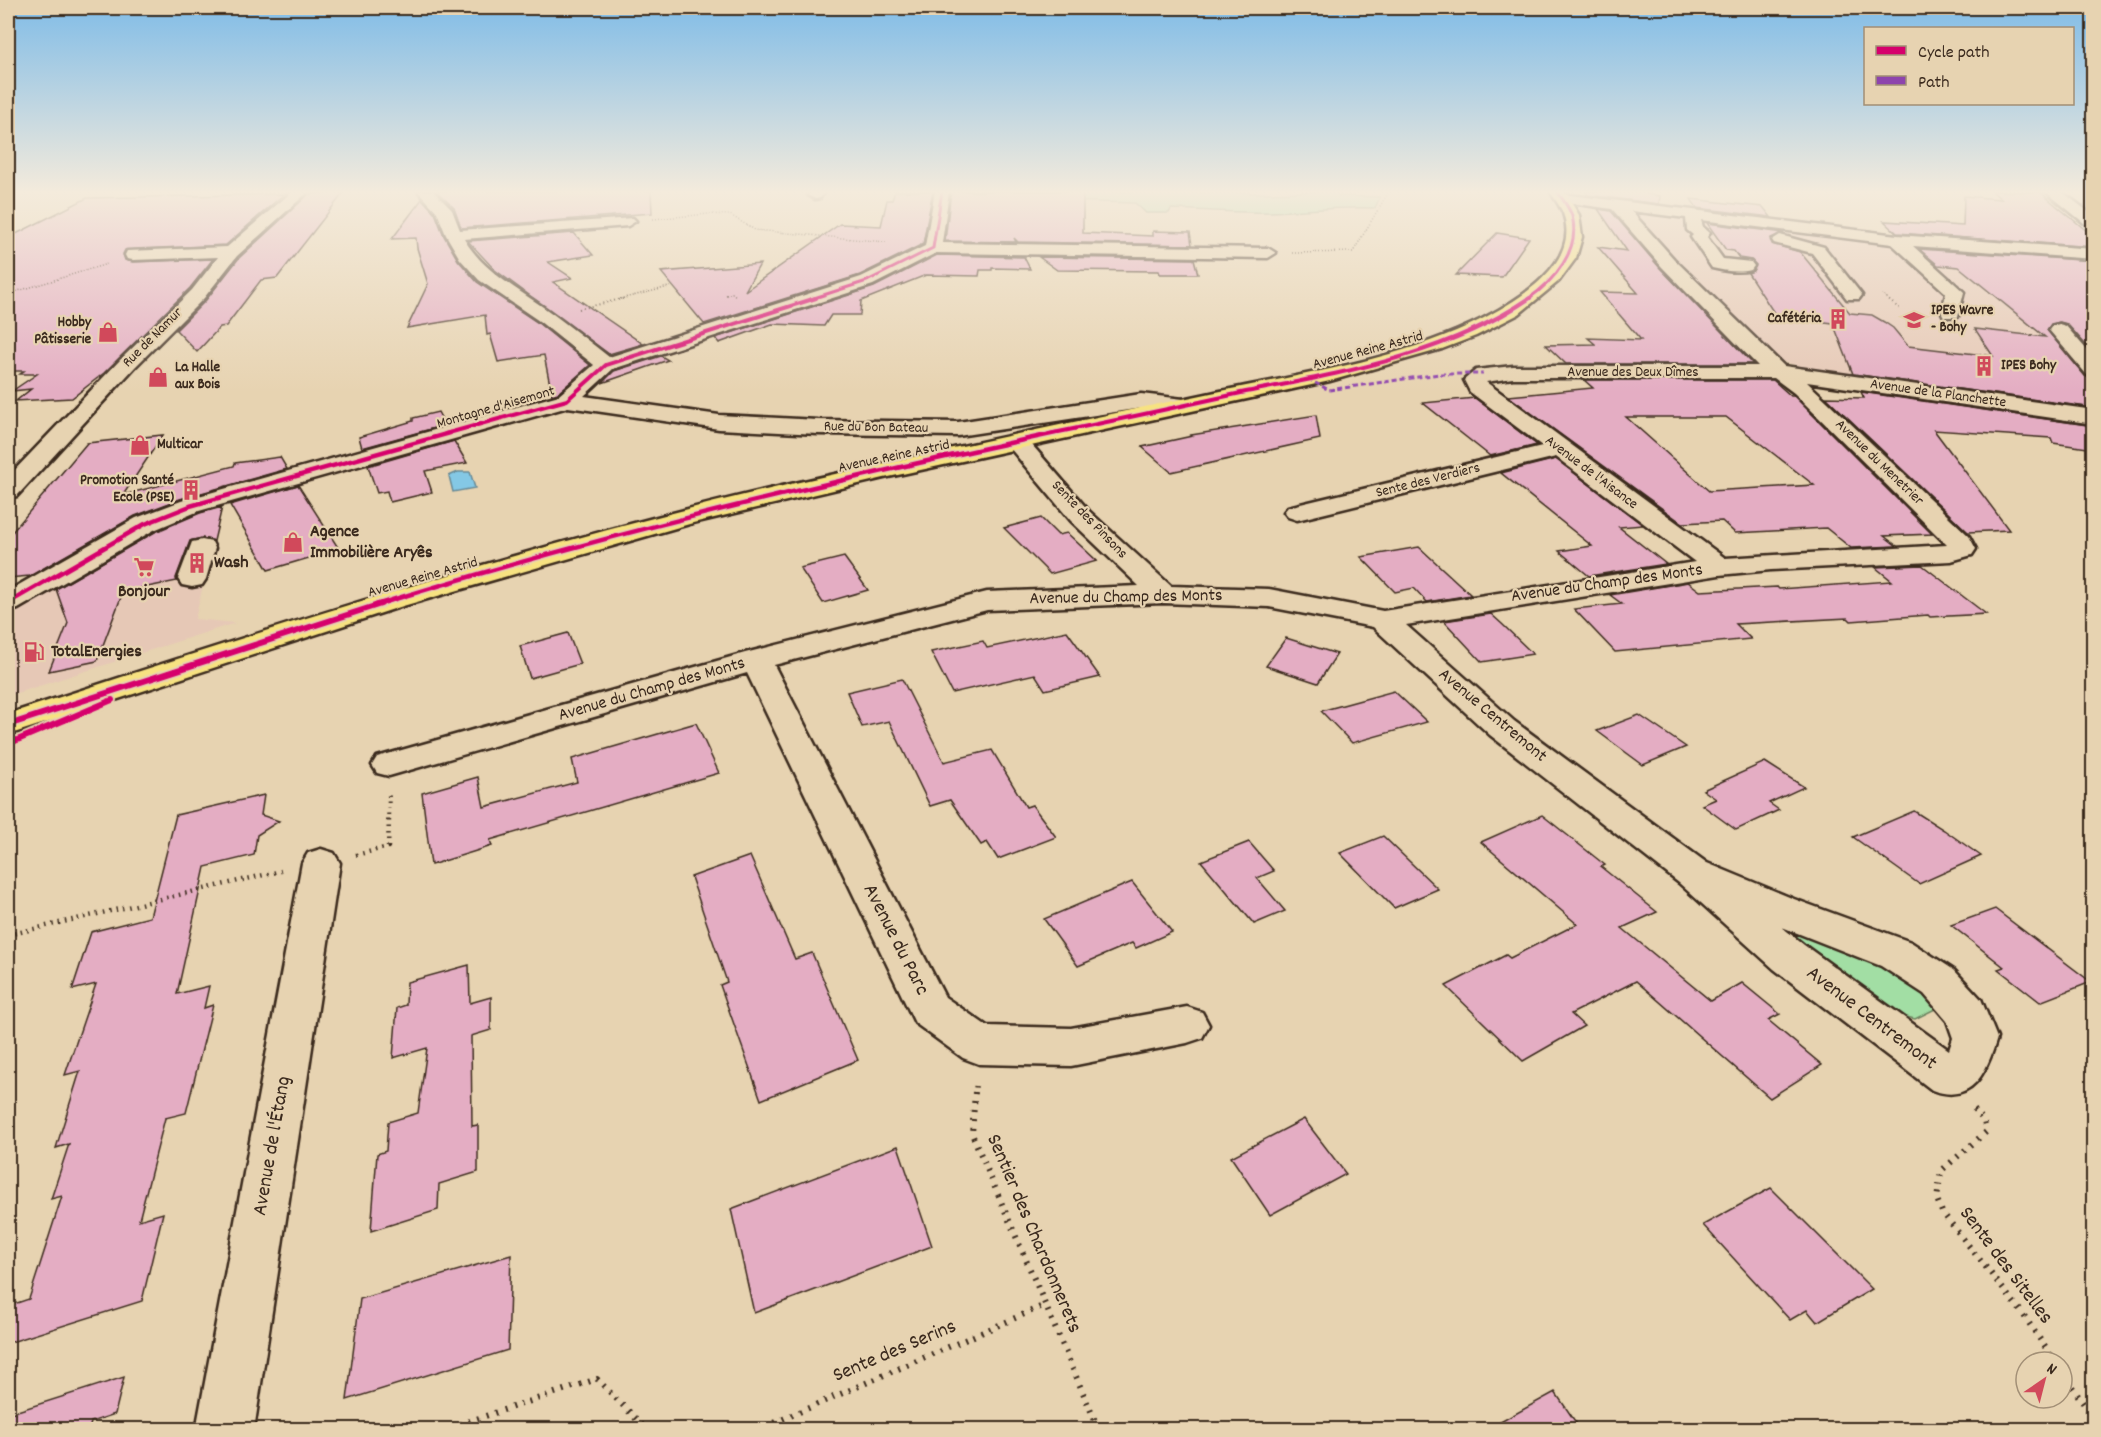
<svg xmlns="http://www.w3.org/2000/svg" width="2101" height="1437" viewBox="0 0 2101 1437" font-family="Dekko,sans-serif">
  <style>
    .built { fill: #e6c8b6 }
    .green { fill: #a2dea4; stroke: #6e8461; stroke-width: 1.5 }
    .water { fill: #84c8e5; stroke: #678995; stroke-width: 1.5 }
    .building { fill: #e4adc3; stroke: #3b2a1e; stroke-width: 1.5; fill-rule: evenodd }
    .lines { fill: none; stroke-linecap: round; stroke-linejoin: round }
    .minor-casing { stroke: #3b2a1e; stroke-width: 5 }
    .major-casing { stroke: #3b2a1e; stroke-width: 5 }
    .path-far4 { stroke: #3b2a1e; stroke-width: 1.5; stroke-dasharray: 1 2; stroke-linecap: butt }
    .path-far3 { stroke: #3b2a1e; stroke-width: 2; stroke-dasharray: 1 3; stroke-linecap: butt }
    .path-far2 { stroke: #3b2a1e; stroke-width: 4; stroke-dasharray: 1.5 4.5; stroke-linecap: butt }
    .path-far1 { stroke: #3b2a1e; stroke-width: 4.5; stroke-dasharray: 1.5 5; stroke-linecap: butt }
    .path { stroke: #3b2a1e; stroke-width: 6; stroke-dasharray: 2 7; stroke-linecap: butt }
    .minor { fill: #e7d3b1; fill-rule: evenodd }
    .major { fill: #f7e281; fill-rule: evenodd }
    .quiet { stroke: #8e44ad; stroke-width: 3; stroke-dasharray: 5 3; stroke-linecap: butt }
    .cycleway-far3-casing { stroke: #e7d3b1; stroke-width: 4.5 }
    .cycleway-far2-casing { stroke: #e7d3b1; stroke-width: 6 }
    .cycleway-far1-casing { stroke: #e7d3b1; stroke-width: 8 }
    .cycleway-casing { stroke: #e7d3b1; stroke-width: 10 }
    .cycleway-far3 { stroke: #d6006c; stroke-width: 3 }
    .cycleway-far2 { stroke: #d6006c; stroke-width: 4 }
    .cycleway-far1 { stroke: #d6006c; stroke-width: 4.5 }
    .cycleway { stroke: #d6006c; stroke-width: 6 }
    .labels { text-anchor: middle; dominant-baseline: central; stroke-width: 4.5; stroke-linejoin: round; paint-order: stroke }
    .far-poi-label { font-size: 15px; font-weight: bold; fill: #3b2a1e; stroke: #e7d3b1; text-anchor: start }
    .far-street-label { font-size: 15px; fill: #3b2a1e; stroke: #e7d3b1 }
    .poi-label { font-size: 18px; font-weight: bold; fill: #3b2a1e; stroke: #e7d3b1; text-anchor: start }
    .street-label { font-size: 18px; fill: #3b2a1e; stroke: #e7d3b1 }
    .near-street-label { font-size: 21px; fill: #3b2a1e; stroke: #e7d3b1 }
  </style>
  <rect width="100%" height="100%" fill="#e7d3b1"/>
  <filter id="ink" filterUnits="userSpaceOnUse"><feTurbulence type="fractalNoise" baseFrequency=".0167" numOctaves="2"/><feDisplacementMap in="SourceGraphic" scale="12" xChannelSelector="R" yChannelSelector="G"/><feConvolveMatrix kernelMatrix="1 2 1 2 8 2 1 2 1" color-interpolation-filters="sRGB"/></filter>
  <g filter="url(#ink)">
    <g class="built">
      <path d="M1633,211L1884,243L2092,260L2093,412L1820,372L1774,359L1695,281Z"/>
      <path d="M219,519L195,619L235,623L8,696V614L152,532Z"/>
    </g>
    <g class="green">
      <path d="M1008,191L1266,193L1335,191L1339,196L1380,197L1375,208C1339,206 1305,211 1269,212C1237,213 1204,210 1171,209L1169,213H1146L1135,203L1063,201Z"/>
      <path d="M1773,916L1890,962L1931,997L1935,1009L1915,1019L1889,1013L1763,924Z"/>
    </g>
    <path class="water" d="M458,472H470L475,488L453,492L449,476Z"/>
    <g class="building">
      <path d="M345,191L277,278L261,280L226,326L220,327L197,352L176,330L206,300L239,258L309,194Z"/>
      <path d="M436,191H651L652,213L461,228L454,208Z"/>
      <path d="M895,191H933L923,244L860,275L704,324L661,272L760,264L745,291L840,224L881,226L887,200H892Z"/>
      <path d="M951,191H1083V233L1153,236V231L1190,232L1192,245L1018,242L1014,238L1016,242L945,241Z"/>
      <path d="M1585,191L1647,192V194L1660,196L1659,204L1588,195Z"/>
      <path d="M1992,191L2040,192L2094,237V247L1897,233L1884,221L1963,226L1964,196L2001,199Z"/>
      <path d="M284,194L226,245L125,250L123,254L125,260L133,262L213,259L190,288L104,373L72,398L16,401L31,389L12,391L37,374H20L24,371H8V238L87,198Z"/>
      <path d="M422,199L435,213L444,236L458,260L477,282L538,323L590,365L558,393L552,395L544,355L498,362L490,334L487,335L485,315L407,328L428,284L417,248L416,238L392,239Z"/>
      <path d="M1691,199L1763,207L1771,217L1697,208Z"/>
      <path d="M1598,209L1611,211L1660,268L1753,364H1566L1546,345L1595,344L1588,338L1641,340L1600,292L1638,293L1598,247L1627,251Z"/>
      <path d="M1707,223L1784,233L1771,238L1772,244L1800,252L1850,313L1872,315L1884,322L1893,328L1908,346L1993,356L1975,329L2045,337L1959,267L1938,265L1919,249L2094,261V354L2067,324L2060,322L2051,324L2047,330L2085,376L2094,379V408L1853,374L1833,323L1776,316L1748,273L1753,271L1756,265L1751,260L1739,258L1734,251L1726,250Z"/>
      <path d="M574,233L593,255L548,262L572,278L553,282L643,344L609,354L495,270L468,241Z"/>
      <path d="M1497,233L1529,238L1502,277L1456,275Z"/>
      <path d="M937,255L1024,257L1030,269L992,268V270H980L979,276L926,275L861,301L860,315H831L824,326L772,324L719,343L715,338L874,287Z"/>
      <path d="M1039,257L1194,259L1198,274H1160L1159,271L1057,270Z"/>
      <path d="M661,356L668,360L602,383L614,371Z"/>
      <path d="M1584,380H1773L1791,396H1794L1932,534L1884,536L1897,546L1851,548L1826,528L1735,533L1722,521L1682,523L1508,396L1593,388ZM1626,417H1726L1814,485L1709,491Z"/>
      <path d="M1861,392L2094,426V449L2053,443L2051,438L1934,430L2009,530L1968,532L1826,397L1864,398Z"/>
      <path d="M1475,398L1537,445L1490,456L1423,403Z"/>
      <path d="M438,412L445,425L362,448L359,437L413,421V418Z"/>
      <path d="M1316,415L1320,439L1171,472L1142,447L1192,436L1191,435Z"/>
      <path d="M163,435L123,495L234,466L235,463L280,457L287,469L180,499L135,516L30,576L8,578V537L87,443Z"/>
      <path d="M454,441L467,463L425,471L432,492L390,502L387,491L377,493L368,466Z"/>
      <path d="M1556,459L1643,525L1619,527L1666,564L1589,576L1559,551L1592,546L1501,473Z"/>
      <path d="M298,485L339,549L268,570L230,505Z"/>
      <path d="M222,507L214,541L202,538L190,541L176,578L177,581L123,592L97,661L49,671L68,623L56,589L155,532L200,513Z"/>
      <path d="M1041,518L1058,535L1067,533L1097,561L1050,574L1004,528Z"/>
      <path d="M1419,547L1471,595L1427,602L1414,588L1395,592L1361,557Z"/>
      <path d="M844,557L868,590L823,603L800,568Z"/>
      <path d="M1922,565L1986,614L1930,617L1928,615L1851,621L1848,618L1736,624L1751,639L1615,652L1574,609L1622,604L1610,595L1688,582L1700,591L1777,587L1779,589L1892,581L1875,567Z"/>
      <path d="M1491,614L1502,624L1533,654L1482,662L1444,621Z"/>
      <path d="M1067,631L1100,677L1045,690L1035,674L952,693L931,652L983,641L987,648Z"/>
      <path d="M568,633L580,664L530,678L520,646Z"/>
      <path d="M1286,638L1337,654L1318,683L1266,666Z"/>
      <path d="M902,679L944,762L992,750L1026,807L1032,805L1056,837L998,859L987,842L981,845L950,800L930,806L889,721L862,727L847,692Z"/>
      <path d="M1394,691L1427,722L1352,743L1321,711Z"/>
      <path d="M1639,715L1686,747L1643,765L1597,731Z"/>
      <path d="M696,723L719,773L490,840L492,846L431,865L422,793L478,777L484,807L577,782L572,759Z"/>
      <path d="M1765,762L1804,787L1769,803L1779,810L1736,830L1702,805L1716,799L1703,790Z"/>
      <path d="M264,795L261,815L279,821L257,835L254,855L205,867L177,994L209,986L204,1008L213,1005L186,1113L165,1118L139,1220L163,1213L142,1301L8,1343V1306L29,1299L62,1196L51,1199L69,1144L56,1148L80,1071L65,1075L96,984L72,990L91,932L150,917L176,815Z"/>
      <path d="M1914,811L1944,830L1981,856L1919,884L1853,837Z"/>
      <path d="M1542,815L1605,865L1601,867L1657,912L1622,928L1711,1001L1742,983L1780,1014L1768,1020L1822,1065L1770,1098L1636,981L1571,1014L1584,1026L1523,1061L1446,986L1506,955L1510,958L1577,924L1481,842Z"/>
      <path d="M1383,836L1438,889L1394,908L1340,853Z"/>
      <path d="M1249,842L1274,871L1257,878L1285,911L1254,924L1201,861Z"/>
      <path d="M750,856L795,959L812,953L858,1060L761,1100L720,985L727,982L691,877Z"/>
      <path d="M1132,882L1172,932L1136,948L1132,943L1078,966L1044,919Z"/>
      <path d="M1995,909L2091,982L2040,1002L1998,969L2004,967L1951,925Z"/>
      <path d="M469,965L470,1003L491,997V1030L471,1036L472,1126L478,1125V1172L439,1184L438,1210L371,1231L377,1154L386,1151L388,1122L418,1113L427,1048L393,1058L397,1008L406,1005L407,982Z"/>
      <path d="M1304,1119L1346,1174L1270,1215L1231,1157Z"/>
      <path d="M898,1146L932,1246L754,1313L731,1209Z"/>
      <path d="M1771,1188L1872,1289L1817,1322L1807,1310L1790,1320L1703,1225Z"/>
      <path d="M511,1255L508,1350L347,1400L360,1299Z"/>
      <path d="M124,1377L115,1414L91,1422L89,1430H8V1414Z"/>
      <path d="M1555,1392L1581,1430H1486Z"/>
    </g>
    <g class="lines">
      <g class="minor-casing">
        <g id="minor">
          <path d="M293,191H309L237,256L204,298L135,367L17,496L8,498V477L121,359L192,290L218,257L133,260L127,259L125,255L127,251L227,247Z"/>
          <path d="M418,191H433L452,210L460,230L633,218L636,221L628,226L464,239C486,275 521,290 553,314C572,328 591,343 609,357L861,277L925,246L935,191H949L942,243L1268,248L1276,253L1268,258L936,253L873,285L613,369L584,396L719,415L818,420L958,422L1141,394L1192,400L1195,405L1192,410L1184,412L1141,408L958,436L818,434L719,429L568,407L199,511L154,530L18,609L8,612V591L136,518L181,501L559,395L594,365L539,321L479,280L460,259L446,235L437,212Z"/>
          <path d="M810,191H825L820,198L815,199L808,195Z"/>
          <path d="M2045,191H2061L2094,216V229L2089,227Z"/>
          <path d="M1562,194L1897,235L2094,249V259L1913,246L1964,292L1958,317H1944L1942,313L1946,293L1892,244L1701,220L1703,227L1710,233L1707,237L1723,259L1751,262L1754,266L1751,270C1739,273 1724,271 1712,268L1691,237L1693,235L1687,230L1686,218L1631,211L1674,259L1784,366L2094,410V424L1807,382L1969,536L1976,549L1972,555L1951,561L1771,570L1719,575L1406,625L1514,721L1707,863L1794,899L1911,942L1954,970L1981,999L1997,1038C1987,1071 1973,1105 1932,1090L1774,969L1679,883L1490,735L1373,627L1269,607L1163,603L987,610L774,665L945,997L987,1026L1071,1028L1187,1007L1202,1012L1209,1025L1202,1038L1187,1043L1071,1066L979,1064L963,1058L915,1023L747,673L389,776L377,773L372,765L377,757L745,653L987,592L1139,586L1071,521L1010,448L1006,443L1010,438L1018,436L1026,438L1089,511L1171,586L1269,589L1383,611L1695,562L1556,457L1297,520L1288,517L1284,512L1288,507L1542,446L1470,392L1464,380L1476,370L1513,366H1758L1662,267L1612,209L1557,201L1555,198ZM1513,378H1774L1794,393L1947,545L1725,558L1486,382ZM1782,927L1881,966L1924,994L1947,1021L1953,1038L1949,1050L1804,945Z"/>
          <path d="M1780,235L1824,247L1862,295L1859,299H1847L1812,253L1774,243L1772,240Z"/>
          <path d="M2059,324L2066,326L2094,358V377L2087,375L2049,330L2052,326Z"/>
          <path d="M202,540L212,542L215,548L206,579L202,585L192,587L182,585L178,579L192,542Z"/>
          <path d="M321,849L334,853L340,863L254,1430H196L302,863L308,853Z"/>
        </g>
      </g>
      <g class="major-casing">
        <path id="major" d="M1550,191H1564L1579,215L1582,237L1576,258L1559,281L1519,314L1476,336L1442,349L1330,381L884,478L693,523L403,606L8,735V714C281,625 554,536 835,474C960,446 1086,419 1211,393C1302,374 1398,361 1482,319C1518,300 1582,263 1563,213C1560,206 1554,198 1550,191Z"/>
      </g>
      <g class="path-far4">
        <path d="M653,219L708,214L730,215L755,230L886,242"/>
        <path d="M1292,253L1353,252L1389,191"/>
        <path d="M8,294L107,264"/>
        <path d="M1882,294L1888,299"/>
        <path d="M726,295L732,293L736,296"/>
        <path d="M620,299L673,286"/>
      </g>
      <g class="path-far3">
        <path d="M1886,298L1900,309"/>
        <path d="M579,309L626,298"/>
      </g>
      <path class="path-far2" d="M388,821L389,794"/>
      <g class="path-far1">
        <path d="M356,855L388,847L389,820"/>
        <path d="M8,935L281,871"/>
        <path d="M975,1094L976,1082"/>
      </g>
      <g class="path">
        <path d="M975,1092L972,1134L1099,1430"/>
        <path d="M1974,1109L1984,1121L1986,1132L1941,1171L1937,1199L1942,1212L2023,1314L2055,1362"/>
        <path d="M2062,1372L2094,1419"/>
        <path d="M443,1430L597,1379L647,1430"/>
        <path d="M758,1430L1045,1305"/>
      </g>
      <use href="#minor" class="minor"/>
      <use href="#major" class="major"/>
      <path class="quiet" d="M1308,379L1329,390L1439,374H1483"/>
      <g class="cycleway-far3-casing">
        <g id="cycleway-far3">
          <path d="M811,299L867,281L933,248L942,191"/>
          <path d="M1528,299C1554,281 1581,250 1572,216C1569,207 1562,199 1557,191"/>
        </g>
      </g>
      <g class="cycleway-far2-casing">
        <g id="cycleway-far2">
          <path d="M445,434L567,400L606,365L816,298"/>
          <path d="M1049,434C1113,421 1177,407 1241,393C1340,373 1445,356 1530,298"/>
        </g>
      </g>
      <g class="cycleway-far1-casing">
        <g id="cycleway-far1">
          <path d="M8,603L145,524L190,506L450,433"/>
          <path d="M376,605C600,535 827,482 1056,433"/>
        </g>
      </g>
      <g class="cycleway-casing">
        <g id="cycleway">
          <path d="M8,725L381,604"/>
          <path d="M8,744L112,700"/>
        </g>
      </g>
      <use href="#cycleway-far3" class="cycleway-far3"/>
      <use href="#cycleway-far2" class="cycleway-far2"/>
      <use href="#cycleway-far1" class="cycleway-far1"/>
      <use href="#cycleway" class="cycleway"/>
    </g>
  </g>
  <linearGradient id="sky" x2="0" y2="1"><stop stop-color="#80bce7"/><stop offset="0.49" stop-color="#f4ebdc"/><stop offset="1" stop-color="#f4ebdc" stop-opacity="0"/></linearGradient>
  <rect width="2101" height="392" fill="url(#sky)"/>
  <defs>
    <g id="building-bare" transform="scale(1.62)"><path d="M-4-6H4V6H1V3H-1V6H-4ZM-2.5-4.3h1.7v1.8h-1.7ZM.8-4.3h1.7v1.8H.8ZM-2.5-1h1.7V.8h-1.7ZM.8-1h1.7V.8H.8Z" fill="#d1495b" stroke="#e7d3b1" stroke-width="2.5" paint-order="stroke"/></g>
    <g id="school-bare" transform="scale(1.62)"><path d="M0-5L7-2L0 1L-7-2ZM-4 1L0 2.5L4 1V4Q0 6-4 4Z" fill="#d1495b" stroke="#e7d3b1" stroke-width="2.5" paint-order="stroke"/></g>
    <g id="shop-bare" transform="scale(1.62)"><path d="M-5-2.5h2.3a2.7 3.5 0 0 1 5.4 0H5L5.5 6h-11ZM-1.5-2.5h3a1.5 2.3 0 0 0-3 0Z" fill="#d1495b" stroke="#e7d3b1" stroke-width="2.5" paint-order="stroke"/></g>
    <g id="supermarket-bare" transform="scale(1.62)"><path d="M-6-5.5h2.5l.6 2H6L4.5 2H-2.5L-4.4-4H-6ZM-1.5 3.2a1.3 1.3 0 1 0 .1 0ZM3 3.2a1.3 1.3 0 1 0 .1 0Z" fill="#d1495b" stroke="#e7d3b1" stroke-width="2.5" paint-order="stroke"/></g>
    <g id="fuel-bare" transform="scale(1.62)"><path d="M-5.5-6h7V0h2V4h1.3V-2.5L3-4.5l.8-.8L6-3V5H2.5V1h-1V6h-7ZM-4.2-4.7v3.2H.2V-4.7Z" fill="#d1495b" stroke="#e7d3b1" stroke-width="2.5" paint-order="stroke"/></g>
  </defs>
  <g fill-rule="evenodd">
    <use href="#building-bare" x="1838" y="319"/>
    <use href="#school-bare" x="1914" y="320"/>
    <use href="#shop-bare" x="108" y="332"/>
    <use href="#building-bare" x="1984" y="366"/>
    <use href="#shop-bare" x="158" y="377"/>
    <use href="#shop-bare" x="140" y="445"/>
    <use href="#building-bare" x="191" y="490"/>
    <use href="#shop-bare" x="293" y="542"/>
    <use href="#building-bare" x="197" y="563"/>
    <use href="#supermarket-bare" x="144" y="567"/>
    <use href="#fuel-bare" x="34" y="652"/>
  </g>
  <g class="labels">
    <g class="far-poi-label">
      <text x="1931" y="311">IPES Wavre<tspan x="1931" dy="17">- Bohy</tspan></text>
      <text x="1821" y="319" text-anchor="end">Cafétéria</text>
      <text x="91" y="323" text-anchor="end">Hobby<tspan x="91" dy="17">Pâtisserie</tspan></text>
      <text x="2001" y="366">IPES Bohy</text>
      <text x="175" y="368">La Halle<tspan x="175" dy="17">aux Bois</tspan></text>
      <text x="157" y="445">Multicar</text>
      <text x="174" y="481" text-anchor="end">Promotion Santé<tspan x="174" dy="17">Ecole (PSE)</tspan></text>
    </g>
    <g class="far-street-label">
      <text transform="translate(153 338) rotate(-45)">Rue de Namur</text>
      <text transform="translate(1368 351) rotate(-15)">Avenue Reine Astrid</text>
      <text x="1633" y="373">Avenue des Deux Dîmes</text>
      <text transform="translate(1938 394) rotate(8)">Avenue de la Planchette</text>
      <text transform="translate(496 408) rotate(-16)">Montagne d'Aisemont</text>
      <text transform="translate(876 428) rotate(1)">Rue du Bon Bateau</text>
      <text transform="translate(894 457) rotate(-12)">Avenue Reine Astrid</text>
      <text transform="translate(1879 463) rotate(44)">Avenue du Menetrier</text>
      <text transform="translate(1591 473) rotate(37)">Avenue de l'Aisance</text>
      <text transform="translate(1428 481) rotate(-14)">Sente des Verdiers</text>
      <text transform="translate(1089 520) rotate(46)">Sente des Pinsons</text>
      <text transform="translate(423 578) rotate(-16)">Avenue Reine Astrid</text>
    </g>
    <g class="poi-label">
      <text x="310" y="532">Agence<tspan x="310" dy="21">Immobilière Aryês</tspan></text>
      <text x="214" y="563">Wash</text>
      <text x="144" y="592" text-anchor="middle">Bonjour</text>
      <text x="51" y="652">TotalEnergies</text>
    </g>
    <g class="street-label">
      <text transform="translate(1607 584) rotate(-8)">Avenue du Champ des Monts</text>
      <text transform="translate(1126 598) rotate(-1)">Avenue du Champ des Monts</text>
      <text transform="translate(652 690) rotate(-16)">Avenue du Champ des Monts</text>
      <text transform="translate(1492 716) rotate(40)">Avenue Centremont</text>
    </g>
    <g class="near-street-label">
      <text transform="translate(895 940) rotate(63)">Avenue du Parc</text>
      <text transform="translate(1871 1019) rotate(37)">Avenue Centremont</text>
      <text transform="translate(273 1146) rotate(-80)">Avenue de l'Étang</text>
      <text transform="translate(1033 1234) rotate(67)">Sentier des Chardonnerets</text>
      <text transform="translate(2005 1266) rotate(53)">Sente des Sitelles</text>
      <text transform="translate(895 1352) rotate(-23)">Sente des Serins</text>
    </g>
  </g>
  <rect width="2101" height="1437" fill="none" stroke="#e7d3b1" stroke-width="30"/>
  <rect x="15" y="15" width="2071" height="1407" fill="none" stroke="#3b2a1e" stroke-width="2" filter="url(#ink)"/>
  <rect x="1864" y="27" width="210" height="78" fill="#e7d3b1" stroke="#a28f76" stroke-width="1.5"/>
  <rect x="1876" y="46" width="30" height="9" fill="#d6006c" stroke="#a28f76" stroke-width="1.5"/>
  <text x="1918" y="57" font-size="18" fill="#3b2a1e">Cycle path</text>
  <rect x="1876" y="76" width="30" height="9" fill="#8e44ad" stroke="#a28f76" stroke-width="1.5"/>
  <text x="1918" y="87" font-size="18" fill="#3b2a1e">Path</text>
  <g transform="translate(2044 1380) rotate(35)"><circle r="28" fill="#e7d3b1" stroke="#a28f76" stroke-width="1.5"/>
  <path d="M0-4.5L10 22L0 15L-10 22Z" fill="#d1495b"/>
  <text y="-9" font-size="16" font-weight="bold" text-anchor="middle" fill="#3b2a1e">N</text>
  </g>
</svg>
